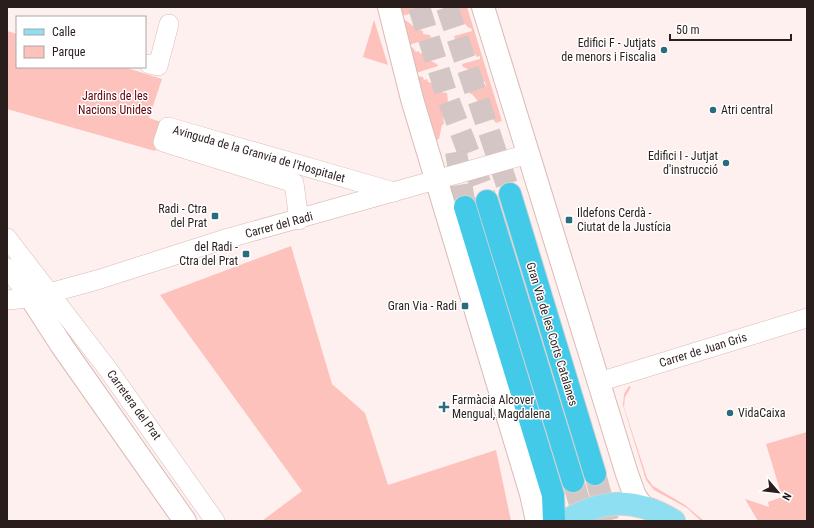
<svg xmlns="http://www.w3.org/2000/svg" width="814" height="528" viewBox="0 0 814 528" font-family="'Roboto Condensed',sans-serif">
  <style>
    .green { fill: #fdc2bb }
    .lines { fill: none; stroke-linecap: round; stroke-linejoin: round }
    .highway-tunnel { stroke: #d4c6c4; stroke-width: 22; stroke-dasharray: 22 11; stroke-linecap: butt }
    .street-casing { stroke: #dabab6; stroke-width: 20 }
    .secondary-casing { stroke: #dabab6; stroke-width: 24 }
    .primary-casing { stroke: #d4d2d2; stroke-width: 24 }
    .highway-casing { stroke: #d4d2d2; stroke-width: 24 }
    .street { stroke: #fff; stroke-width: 19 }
    .secondary { stroke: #fff; stroke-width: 22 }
    .primary { stroke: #8edff2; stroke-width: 22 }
    .highway { stroke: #43cae9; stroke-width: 22 }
    .poi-dot { fill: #286c7d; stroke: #fff; stroke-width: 1.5 }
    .labels { text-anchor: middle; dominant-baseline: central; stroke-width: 3; stroke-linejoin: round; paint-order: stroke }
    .poi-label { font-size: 12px; fill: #2a1e1d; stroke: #fff; text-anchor: end }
    .park-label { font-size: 12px; fill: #5e0007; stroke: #fff }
    .street-label { font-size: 12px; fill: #2a1e1d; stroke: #fff }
  </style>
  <rect width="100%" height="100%" fill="#fef0ee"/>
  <g class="green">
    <path d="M398,7H422L423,10L402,16L403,19C410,22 415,30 423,31V34L430,35L431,38L409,45V48L412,47L416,52L419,51L420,54L422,53L426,58L428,57L429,60L437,64L438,66L416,73L417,76L423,77L424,80L427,79L428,82L432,83L433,86H436L437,89H440L441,92L447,93L448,101L446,104L444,116L443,117L444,124L442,125L439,139L433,141Z"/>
    <path d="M449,7H467L502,121L496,123L472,94H470L469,91L486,86L485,82L477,78L476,76H474L473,73L471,74L468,69L463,67L462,64L480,59V56L477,57C474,51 468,51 465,45L463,46L457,39H455L454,36L472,31L471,28H469L465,24L461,22L458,17H455L449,11H447L446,8Z"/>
    <path d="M374,20L388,65L363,57Z"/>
    <path d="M7,31L17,34V67H124L162,79L149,118L164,123L155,151L7,109Z"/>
    <path d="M291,246L332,384L365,413L388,485L496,450L511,521H262L302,491L160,295Z"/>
    <path d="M629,386L631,387L625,397L624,407L647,478L653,486L685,505L704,521H701L687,508L654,490L646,480L623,405L624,394Z"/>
    <path d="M807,432V521H758L745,499L769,507L768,502L782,497L766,444Z"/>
  </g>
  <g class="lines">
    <g class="highway-tunnel">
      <path d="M419,7L447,96L487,201"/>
      <path d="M447,7L510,194"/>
      <path d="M456,152L465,207"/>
      <path d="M595,474L608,521"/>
      <path d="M573,481L585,521"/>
    </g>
    <g class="street-casing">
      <g id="street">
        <path d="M149,64L158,66L169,24"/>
        <path d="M299,220L294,183L163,142L168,127L394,192"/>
        <path d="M7,238L107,368L215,521"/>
        <path d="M7,268L31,298"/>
        <path d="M7,300L31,298L97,280L222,240L528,154"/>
        <path d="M599,382L807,318"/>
      </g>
    </g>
    <g class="secondary-casing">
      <g id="secondary">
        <path d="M389,7L412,99L531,494L537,521"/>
        <path d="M483,7L627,474L635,496L642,506"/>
        <path d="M31,298L62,346L185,521"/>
      </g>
    </g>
    <g class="primary-casing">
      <path id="primary" d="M566,521C603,498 637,498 674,521"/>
    </g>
    <g class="highway-casing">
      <g id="highway">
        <path d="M510,194L595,474"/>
        <path d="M487,201L573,481"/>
        <path d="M465,207L553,495L554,521"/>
      </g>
    </g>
    <use href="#street" class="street"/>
    <use href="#secondary" class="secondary"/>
    <use href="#primary" class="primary"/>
    <use href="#highway" class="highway"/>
  </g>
  <g class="poi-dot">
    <circle cx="664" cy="50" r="4"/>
    <circle cx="713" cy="110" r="4"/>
    <circle cx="726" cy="163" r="4"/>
    <rect x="211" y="212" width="8" height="8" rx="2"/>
    <rect x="565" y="216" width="8" height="8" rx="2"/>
    <rect x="242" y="250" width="8" height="8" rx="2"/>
    <rect x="461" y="302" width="8" height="8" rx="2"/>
    <path d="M442 401h4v4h4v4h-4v4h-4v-4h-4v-4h4z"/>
    <circle cx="730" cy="413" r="4"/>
  </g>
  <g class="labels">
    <g class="poi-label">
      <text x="656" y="43">Edifici F - Jutjats<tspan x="656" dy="14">de menors i Fiscalia</tspan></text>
      <text x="721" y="110" text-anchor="start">Atri central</text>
      <text x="718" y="156">Edifici I - Jutjat<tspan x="718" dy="14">d'instrucció</tspan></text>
      <text x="207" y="209">Radi - Ctra<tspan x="207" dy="14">del Prat</tspan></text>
      <text x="577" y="213" text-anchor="start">Ildefons Cerdà -<tspan x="577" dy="14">Ciutat de la Justícia</tspan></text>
      <text x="238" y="247">del Radi -<tspan x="238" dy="14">Ctra del Prat</tspan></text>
      <text x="457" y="306">Gran Via - Radi</text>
      <text x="452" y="400" text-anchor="start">Farmàcia Alcover<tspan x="452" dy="14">Mengual, Magdalena</tspan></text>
      <text x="738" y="413" text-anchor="start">VidaCaixa</text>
    </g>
    <g class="park-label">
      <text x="115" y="96">Jardins de les<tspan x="115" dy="14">Nacions Unides</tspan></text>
    </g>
    <g class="street-label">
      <text transform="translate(259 154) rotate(16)">Avinguda de la Granvia de l'Hospitalet</text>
      <text transform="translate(279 225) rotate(-15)">Carrer del Radi</text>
      <text transform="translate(552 334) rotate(73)">Gran Via de les Corts Catalanes</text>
      <text transform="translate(703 350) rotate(-17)">Carrer de Juan Gris</text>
      <text transform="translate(134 405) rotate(54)">Carretera del Prat</text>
    </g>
  </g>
  <rect width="814" height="528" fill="none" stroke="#2a1e1d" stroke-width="16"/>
  <rect x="16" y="16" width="130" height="52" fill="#ffffff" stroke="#aaa5a5"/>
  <rect x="24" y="29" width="20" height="6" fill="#8edff2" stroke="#aaa5a5"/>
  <text x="52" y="36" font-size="12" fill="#2a1e1d">Calle</text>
  <rect x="24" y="46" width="20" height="12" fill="#fdc2bb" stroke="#aaa5a5"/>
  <text x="52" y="56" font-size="12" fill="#2a1e1d">Parque</text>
  <g transform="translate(778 492) rotate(118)" stroke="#ffffff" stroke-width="3" paint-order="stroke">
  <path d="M0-3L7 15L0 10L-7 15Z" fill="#2a1e1d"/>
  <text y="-6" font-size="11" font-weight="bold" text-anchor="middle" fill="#2a1e1d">N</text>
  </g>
  <path d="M670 34v6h121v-6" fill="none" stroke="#2a1e1d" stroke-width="2"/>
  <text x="676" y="34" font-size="12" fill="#2a1e1d" stroke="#ffffff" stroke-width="3" paint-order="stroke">50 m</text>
</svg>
